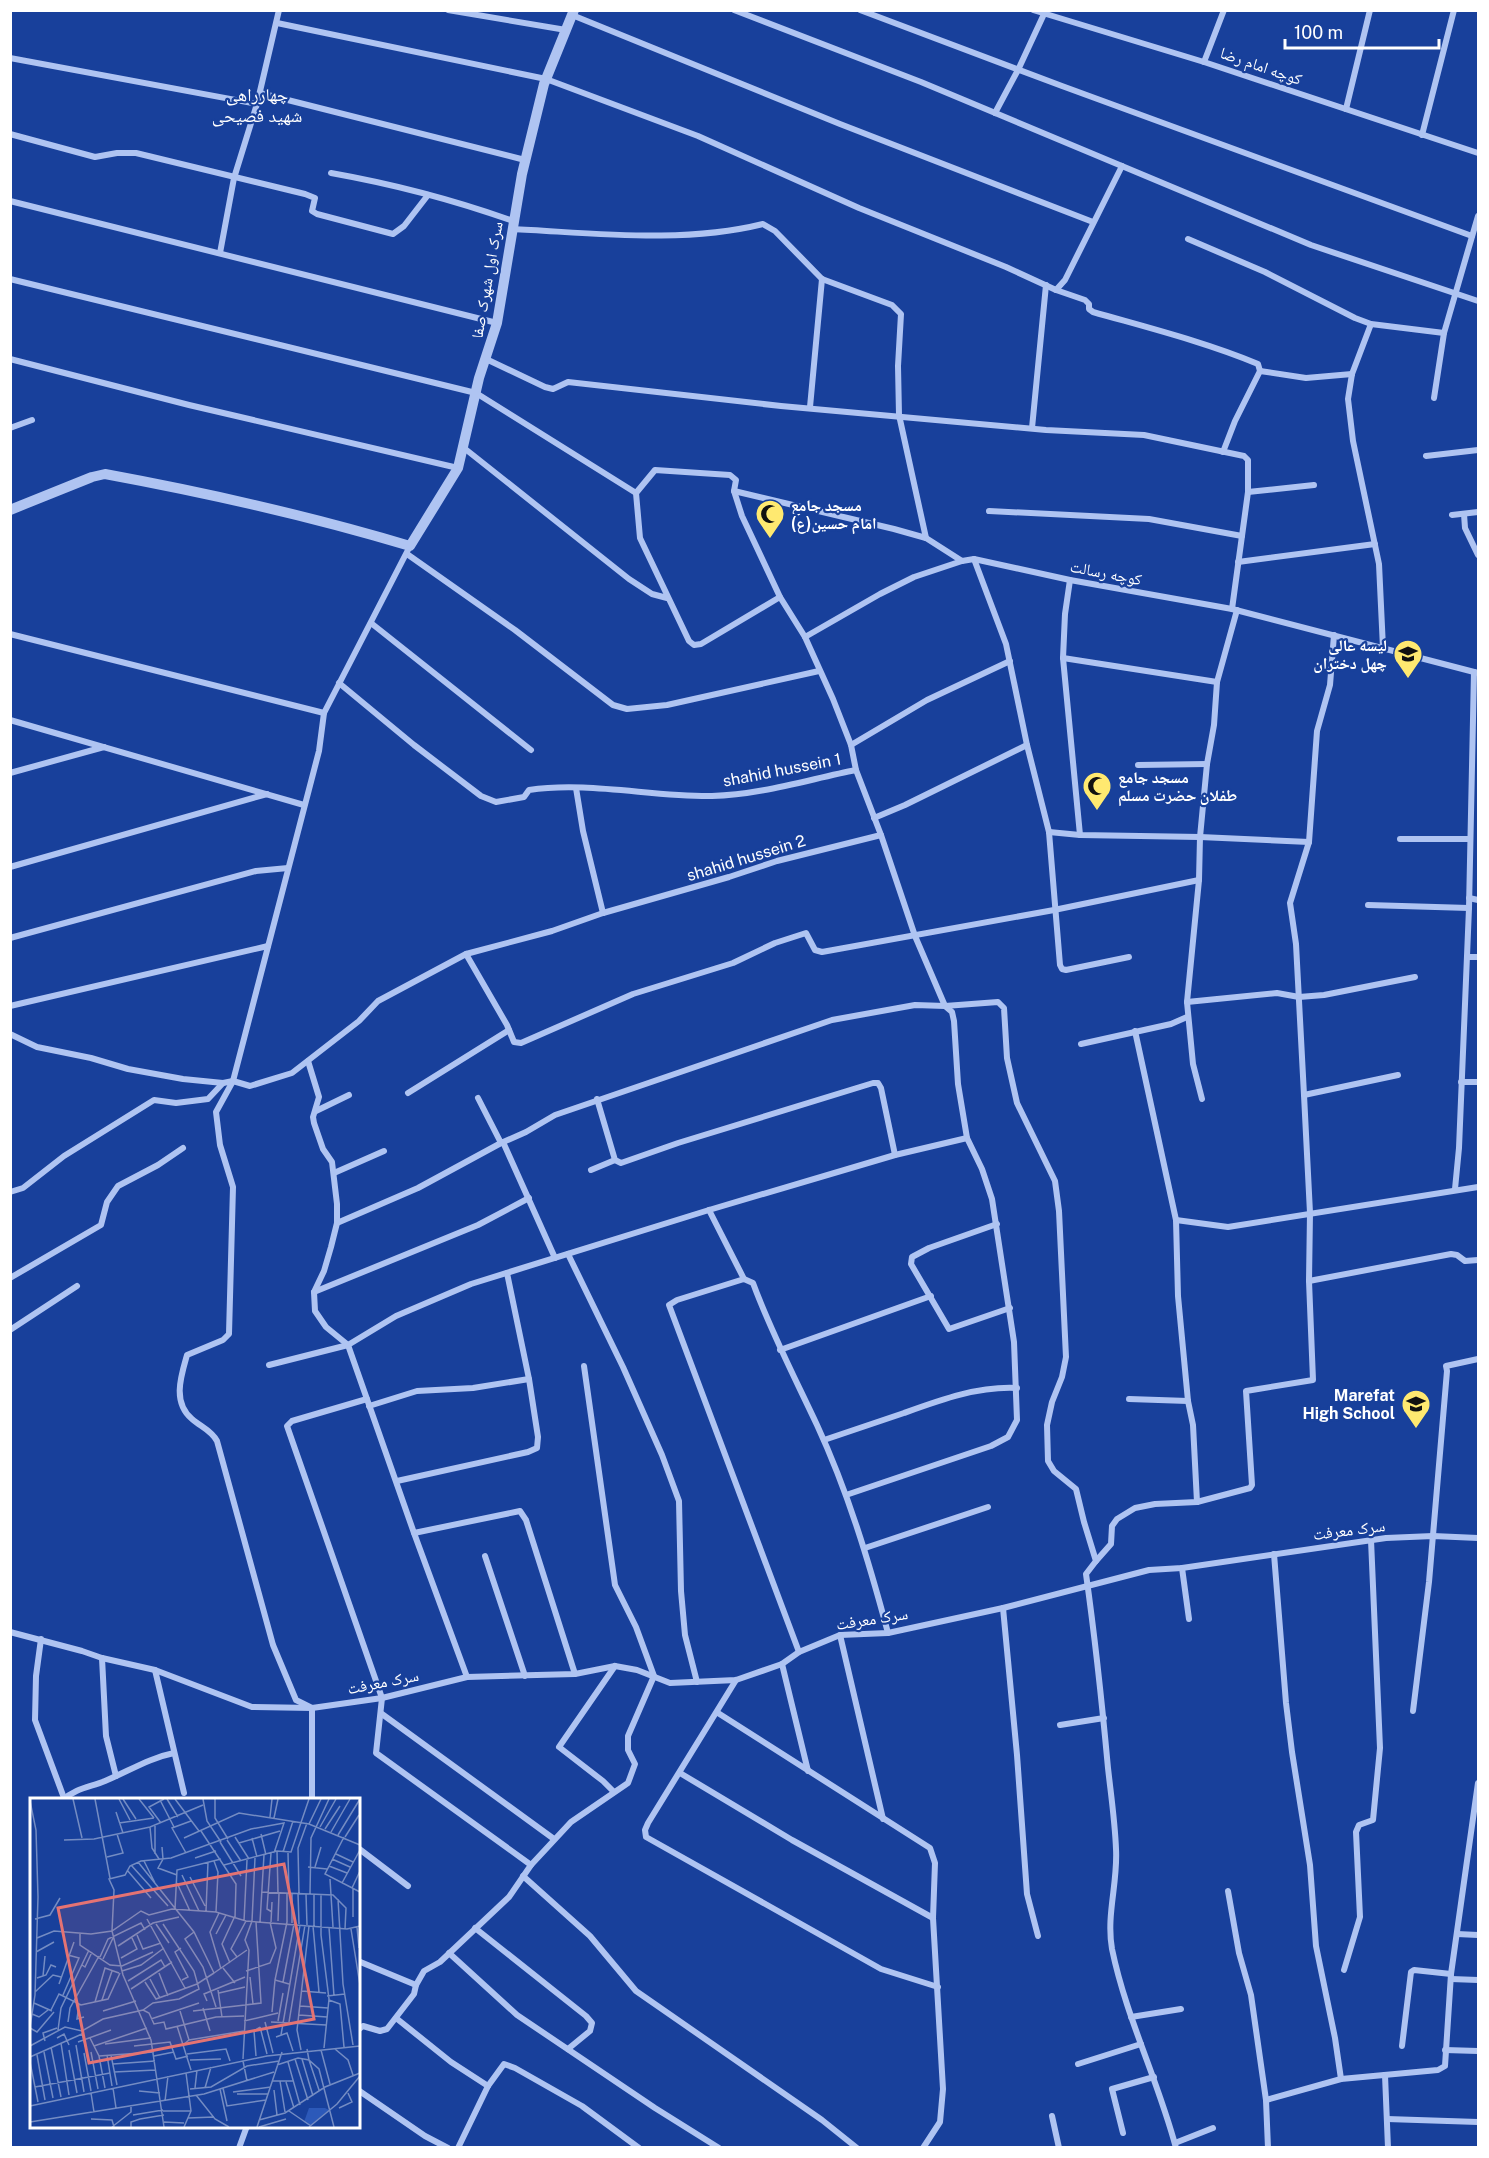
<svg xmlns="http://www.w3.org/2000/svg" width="1489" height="2158" viewBox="0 0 1489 2158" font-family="'Public Sans','Noto Naskh Arabic',sans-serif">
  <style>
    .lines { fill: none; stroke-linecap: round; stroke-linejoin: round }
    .minor { stroke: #afc4f2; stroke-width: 6 }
    .tertiary { stroke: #afc4f2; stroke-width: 10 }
    .labels { text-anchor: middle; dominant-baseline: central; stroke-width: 4.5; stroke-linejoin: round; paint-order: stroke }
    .street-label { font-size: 16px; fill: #fff; stroke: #18409b }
    .poi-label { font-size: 16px; font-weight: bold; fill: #fff; stroke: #18409b; text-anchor: start }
    .neighbourhood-label { font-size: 18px; fill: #fff; stroke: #18409b }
    .inset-road { fill: none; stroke: #748cc3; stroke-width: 1.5 }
    .view { fill: #e47373; fill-opacity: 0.15; stroke: #e47373; stroke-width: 3 }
    .inset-edge { fill: none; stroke: #fff; stroke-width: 3 }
  </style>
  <rect width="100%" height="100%" fill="#18409b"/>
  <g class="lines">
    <g class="minor">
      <path d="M448,10L566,30"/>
      <path d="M734,10L921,82L1311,245L1478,301"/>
      <path d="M860,10L1062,86L1472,236"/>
      <path d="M1033,10L1204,62L1478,153"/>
      <path d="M572,15L840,124L1093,222"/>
      <path d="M277,23L546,79L698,136L859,208L1006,267L1056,290L1065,280L1122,166"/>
      <path d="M10,58L257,104"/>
      <path d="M1204,62L1224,10"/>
      <path d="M260,93L525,160"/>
      <path d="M1346,109L1370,10"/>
      <path d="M995,113L1018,70L1044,14"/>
      <path d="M10,134L95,157L117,153H136L305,194L315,198L312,211L317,214L393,234L404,226L428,195"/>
      <path d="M1422,135L1454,10"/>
      <path d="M331,173C393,184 454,200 513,221"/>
      <path d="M10,201L497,323"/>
      <path d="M512,229C595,233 682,244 763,224L775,231L822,279L892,305L901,314L898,366L899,415L926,538"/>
      <path d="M1188,239L1265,272L1355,318L1371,324L1444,333"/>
      <path d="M220,253L234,178L257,104L279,10"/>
      <path d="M10,279L476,393L636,493L655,470L730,475L736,480L734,491L742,516L780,597L805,637L833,699L851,745L856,770L881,835L777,861L729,877L603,913L552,931L466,954L378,1001L359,1021L292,1073L250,1086L233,1081L223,1083L208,1099L176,1103L154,1100L64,1156L23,1188L10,1192"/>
      <path d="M1056,290L1085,300L1089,304V309L1093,312C1149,328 1205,342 1258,364L1260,371"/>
      <path d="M1371,324L1352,374L1348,399L1353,441L1379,564L1383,648"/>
      <path d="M10,359L189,405L458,468"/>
      <path d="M486,359L545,387L553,389L568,382L781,406L1046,430L1144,435L1244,456L1248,460V492L1232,609"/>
      <path d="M1260,371L1306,378L1352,374"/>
      <path d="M1434,398L1444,333L1478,216"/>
      <path d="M810,407L822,279"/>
      <path d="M10,428L32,420"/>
      <path d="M1032,428L1046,285"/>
      <path d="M464,448L629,579L652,594L667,598"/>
      <path d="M1223,452L1235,421L1260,371"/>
      <path d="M1426,456L1478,450"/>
      <path d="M734,491L894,529L926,538L962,561L974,559L1070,580L1232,609L1478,673"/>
      <path d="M1248,492L1314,485"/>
      <path d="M636,493L640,538L689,641L694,645L701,644L780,597"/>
      <path d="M989,511L1149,519L1242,536"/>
      <path d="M1464,514L1465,528L1478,555"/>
      <path d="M1452,515L1478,512"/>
      <path d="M407,554L515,630L613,705L627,709L667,705L819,671"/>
      <path d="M974,559L1006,644L1027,745L1049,832L1060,965L1062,969L1066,970L1129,957"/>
      <path d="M1238,562L1375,544"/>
      <path d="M1070,580L1065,614L1063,658L1080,835"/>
      <path d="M371,623L531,750"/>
      <path d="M10,634L324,713"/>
      <path d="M805,637L880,594L914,577L962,561"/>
      <path d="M1063,658L1217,682"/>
      <path d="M339,683L414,745L481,796L496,802L524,797L529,790C587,781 653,797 712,796C760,795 810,779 856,770"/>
      <path d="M10,720L304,805"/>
      <path d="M851,745L927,700L1010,661"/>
      <path d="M1138,765L1207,764"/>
      <path d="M10,773L104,747"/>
      <path d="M576,788L583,831L603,913"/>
      <path d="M874,818L905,805L1027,745"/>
      <path d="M1049,832L1080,835L1200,837L1309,842"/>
      <path d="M1400,839H1469"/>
      <path d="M10,867L267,794"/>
      <path d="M1469,898L1478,900"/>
      <path d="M1368,905L1469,908"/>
      <path d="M10,938L256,871L288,868"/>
      <path d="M466,954L507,1025L514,1042L521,1043L633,994L733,963L775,943L806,933L815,950L822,952L1054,910L1199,880"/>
      <path d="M1467,957H1478"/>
      <path d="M1187,1002L1277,993L1299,997L1324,995L1415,977"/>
      <path d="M10,1006L268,946"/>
      <path d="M1135,1031L1176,1220L1178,1296L1188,1401L1193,1425L1197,1502"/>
      <path d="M10,1034L37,1047L91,1058L128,1069L183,1079L223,1083"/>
      <path d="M1081,1044L1171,1024L1187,1017"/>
      <path d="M308,1061L319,1097L313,1117L314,1123L323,1149L332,1162L337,1204V1223L331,1247L324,1271L314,1292L315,1311L326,1327L348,1345L414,1533L467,1677"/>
      <path d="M1461,1082H1478"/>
      <path d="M408,1093L509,1030"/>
      <path d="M1304,1095L1398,1075"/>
      <path d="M478,1098L501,1143"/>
      <path d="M597,1099L615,1160L621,1163L678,1143L873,1083H878L881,1088L895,1155"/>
      <path d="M1202,1099L1193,1064L1187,1002L1199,880L1200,837L1207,764L1214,725L1217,682L1237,610"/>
      <path d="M316,1111L349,1095"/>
      <path d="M503,1142L555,1258"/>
      <path d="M591,1170L615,1160"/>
      <path d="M334,1173L384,1151"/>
      <path d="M1455,1189L1459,1148L1469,908L1474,672"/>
      <path d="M709,1210L744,1279"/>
      <path d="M1176,1220L1228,1227L1478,1187"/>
      <path d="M337,1223L418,1188L501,1143L526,1132L555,1115L832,1020L915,1005L945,1006L998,1002L1004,1008L1007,1058L1017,1103L1055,1181L1059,1211L1066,1357L1062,1377L1052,1402L1047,1425L1048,1461L1054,1471L1076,1489L1084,1522L1096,1561L1086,1574C1095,1638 1102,1703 1108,1768C1111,1795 1115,1822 1116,1849C1118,1883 1106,1915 1112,1949C1126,2017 1158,2080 1176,2148"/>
      <path d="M997,1224L929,1248L912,1257L911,1264L949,1329L1010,1308"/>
      <path d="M568,1254L623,1367L662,1455L679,1501L681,1591L685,1635L697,1682"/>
      <path d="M10,1278L101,1225L107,1202L118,1186L158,1165L183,1148"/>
      <path d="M1309,1281L1451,1254L1457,1255L1465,1261L1478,1260"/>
      <path d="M314,1292L478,1225L529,1198"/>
      <path d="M10,1330L77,1286"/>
      <path d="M780,1350L931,1296"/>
      <path d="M269,1365L348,1345L396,1316L471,1284L709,1210L895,1155L967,1138"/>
      <path d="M367,1399L292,1421L287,1426L382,1698L376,1753L531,1865"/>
      <path d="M1129,1399L1188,1401"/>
      <path d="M369,1406L417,1391L473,1388L529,1379"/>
      <path d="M824,1440C850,1431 877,1422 904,1413C940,1400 978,1386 1017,1388"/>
      <path d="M397,1481L528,1452L537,1448L538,1437L529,1379L507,1273"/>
      <path d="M846,1495L991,1446L1008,1437L1017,1420L1014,1342L992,1199L982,1169L967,1138L958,1084L954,1021L952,1012L945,1006L915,936L881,835"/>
      <path d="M414,1533L520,1511L526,1520L575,1674"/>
      <path d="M865,1548L988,1507"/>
      <path d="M1274,1554L1286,1703L1292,1752L1310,1865L1316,1946L1335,2038L1341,2079"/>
      <path d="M485,1556L525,1676"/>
      <path d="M1096,1561L1111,1544L1112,1526L1117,1519L1135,1508L1155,1504L1197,1502L1250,1488L1252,1485L1246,1391L1313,1380L1309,1281L1310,1213L1304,1095L1296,944L1290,903L1309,842L1317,731L1330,685L1334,635"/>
      <path d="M1182,1568L1189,1619"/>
      <path d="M1003,1608L1017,1755L1027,1894L1038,1936"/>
      <path d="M10,1632L82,1651L102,1658L155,1670L252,1707L312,1708L382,1698L467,1677L575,1674L615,1666L637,1670L670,1683L736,1680L782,1664L799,1652L840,1635L888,1633L1003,1608L1149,1570L1182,1568L1386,1538L1433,1536L1478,1538"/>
      <path d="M840,1635L883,1819"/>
      <path d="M41,1639L36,1676L35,1720L64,1798"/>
      <path d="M799,1652L669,1305L677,1300L744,1279L753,1283C771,1332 795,1378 817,1425C848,1492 869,1562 888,1633"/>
      <path d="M102,1658L106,1736L116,1776"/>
      <path d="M782,1664L808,1771"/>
      <path d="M155,1670L184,1793"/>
      <path d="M736,1680L648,1823L645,1830L646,1837L881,1969L938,1987"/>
      <path d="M1413,1711L1429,1582L1447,1371L1446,1366L1478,1359"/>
      <path d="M718,1713L930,1848L935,1863L933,1918L943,2089L940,2122L923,2148"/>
      <path d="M382,1714L554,1839"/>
      <path d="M1060,1725L1104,1718"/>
      <path d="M680,1773L792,1840L933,1918"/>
      <path d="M614,1792L603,1781L559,1747L615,1666"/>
      <path d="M63,1800C75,1788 91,1787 105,1781C129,1771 149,1758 174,1753"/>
      <path d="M312,1800V1708L296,1700L273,1645L217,1441C211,1430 201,1427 192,1419C172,1402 181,1376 187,1355L223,1340L229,1334L233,1187L220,1145L216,1112L233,1081L319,751L324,713L410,546"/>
      <path d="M358,1848L408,1886"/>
      <path d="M523,1876L590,1936L636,1991L822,2120L857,2148"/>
      <path d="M1228,1891L1239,1953L1251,1995L1266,2100L1268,2148"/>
      <path d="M475,1928L586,2016L592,2023L590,2031L568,2049"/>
      <path d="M1457,1934L1478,1935"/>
      <path d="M449,1953L517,2015L655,2108L719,2148"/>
      <path d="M358,1961L416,1985"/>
      <path d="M1344,1970L1360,1917L1356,1832L1359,1825L1373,1820L1380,1748L1371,1540"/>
      <path d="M1451,1979L1478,1980"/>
      <path d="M1131,2017L1181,2009"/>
      <path d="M396,2018L451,2062L488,2086"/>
      <path d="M358,2030L363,2026L380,2031L387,2029L414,1994L416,1985L424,1971L440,1962L509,1897L531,1865L571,1822L628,1783L635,1764L628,1750V1736L654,1676L636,1627L615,1585L584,1366"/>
      <path d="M1402,2046L1411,1972L1414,1970L1451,1974"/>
      <path d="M1445,2050L1478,2051"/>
      <path d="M1078,2064L1141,2044"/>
      <path d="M1385,2075L1388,2148"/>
      <path d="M358,2090L425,2136L448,2148"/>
      <path d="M1266,2100L1341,2079L1438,2070L1445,2066L1451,1974L1478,1783"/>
      <path d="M1052,2116L1059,2148"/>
      <path d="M1387,2119L1478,2122"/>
      <path d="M1123,2133L1112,2089L1154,2077"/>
      <path d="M1175,2143L1213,2128"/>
      <path d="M239,2148L247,2126"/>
      <path d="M458,2148L488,2086L504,2064L515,2068L582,2106L639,2148"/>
    </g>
    <path class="tertiary" d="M10,510L92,477L105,474C208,493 310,516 410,546L458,468L479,378L497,323L522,174L544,84L574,10"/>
  </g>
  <defs>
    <g id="mosque-pin" transform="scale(1.5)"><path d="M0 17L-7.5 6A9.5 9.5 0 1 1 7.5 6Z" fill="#ffe970" stroke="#18409b"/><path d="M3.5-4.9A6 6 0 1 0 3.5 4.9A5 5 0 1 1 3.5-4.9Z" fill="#111"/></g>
    <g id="school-pin" transform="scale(1.5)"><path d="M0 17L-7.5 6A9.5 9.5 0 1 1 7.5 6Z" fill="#ffe970" stroke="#18409b"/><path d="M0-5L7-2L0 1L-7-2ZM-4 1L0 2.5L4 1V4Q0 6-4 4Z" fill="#111"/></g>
  </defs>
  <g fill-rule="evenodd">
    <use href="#mosque-pin" x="770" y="514"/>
    <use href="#school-pin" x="1408" y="654"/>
    <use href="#mosque-pin" x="1097" y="786"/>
    <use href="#school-pin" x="1416" y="1404"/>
  </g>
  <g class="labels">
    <g class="street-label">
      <text transform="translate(1261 66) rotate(19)">کوچه امام رضا</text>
      <text transform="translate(487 280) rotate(-80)">سرک اول شهرک صفا</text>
      <text transform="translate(1106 573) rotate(11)">کوچه رسالت</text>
      <text transform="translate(782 770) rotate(-11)">shahid hussein 1</text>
      <text transform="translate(746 858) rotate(-17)">shahid hussein 2</text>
      <text transform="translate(1349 1530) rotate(-7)">سرک معرفت</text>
      <text transform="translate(872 1619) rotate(-9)">سرک معرفت</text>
      <text transform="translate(383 1682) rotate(-11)">سرک معرفت</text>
    </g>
    <g class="poi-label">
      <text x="791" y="505">مسجد جامع<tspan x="791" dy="18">امام حسین(ع)</tspan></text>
      <text x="1387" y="645" text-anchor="end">لیسه عالی<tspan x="1387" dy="18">چهل دختران</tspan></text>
      <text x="1118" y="777">مسجد جامع<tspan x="1118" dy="18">طفلان حضرت مسلم</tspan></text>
      <text x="1395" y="1395" text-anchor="end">Marefat<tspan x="1395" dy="18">High School</tspan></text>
    </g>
    <g class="neighbourhood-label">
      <text x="257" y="94">چهارراهی<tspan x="257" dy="21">شهید فصیحی</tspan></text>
    </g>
  </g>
  <g transform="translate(30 1798)">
    <rect width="330" height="330" fill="#18409b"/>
    <path d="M279,310H295L299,312L280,328L274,324Z" fill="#2c59b9"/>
    <path class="inset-road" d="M43,1L52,40M65,1L80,80M89,1L100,22M93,1L106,21M109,1L124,20M137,1L148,19M145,1L169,33M173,1L177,23L191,44M185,1V20L198,41M130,2L144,29M0,3L6,32L8,99L5,197L0,229M86,14L93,35M240,19L242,1M244,20L248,1M89,25L124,20M131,25L119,9L134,1M279,26L291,1M120,29L122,50L129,61M290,29L306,1M295,31L310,8M171,33L206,86L205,120M301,34L320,1M231,36L236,57M308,37L330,1M205,39L219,61M314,39L295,76L330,94M315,39L329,17M154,40L209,15L279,26L330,47M222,40L227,59M34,42L64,41L120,29L173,7M197,42L211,63M190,44L211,78M209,45L250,33M132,49L133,61L128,70L147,77M247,53L248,95M253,54L263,23M156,55L142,30L161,23M241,55L237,111L242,114M258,55L259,95M125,56V28M306,56L323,64M77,59L93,55L87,36M165,60L186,53M302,61L320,69M114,63L125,85M184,63L188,74L186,114M108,64L164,134L184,175L217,152M101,67L138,108M194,67L247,53L261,54L279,1M299,68L317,75M278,69L297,71M285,69L291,49M97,72L121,100M152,77L169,113M160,79L175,108M300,81L303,129M147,85L160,113M312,85L330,52M322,90L330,73M323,91V119M232,94L303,97L316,110L315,131M257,95V124L245,182L259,186M262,95V125M268,95L269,126M269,95L268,50L277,25M276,96L277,127M280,96L281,40L299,1M284,96V128M291,96V137L299,201L294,250M308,101L313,186L323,247M145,111L147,72L191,61M176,113L178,64M189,115L180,134L191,171M5,121L20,117L30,100M117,121L155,190M214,123L217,62M248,123L249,95M230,124L234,57M241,124L242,104M126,126L139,145M283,128L289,194M299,129L304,198M327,129L329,150M321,131L330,187M164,134L155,141L173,169L186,209M50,136V147L80,167L92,168L123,154M186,136L196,117M107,137L113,151L131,145M7,140L24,133L61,136L82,133L111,113L119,117L142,111L186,114L216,123L317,131L330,128M88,148L123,125L149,119M151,150L145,154L158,179L152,182M6,154L24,144M70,159L78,141L111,125L115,132M207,159L201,151L216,123M91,160L107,151L102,140M73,161L83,140M200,165L192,146L204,120M52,167L55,169L62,154M193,170L205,185M92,173L111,167L134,150M216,173L240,165L246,150L240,124M129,175L138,198M13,178L15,158M220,179L223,206M7,180L16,177L21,167L26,169M120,181L130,200M98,183L131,162L135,169M115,184L126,201L167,186L184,175M253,184L264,126M29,186L44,144M101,191L142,164M188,192L192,219M272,193L296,195M5,194L23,177L31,179M189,195L215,189M33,197L49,160L38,157M297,198L315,196M72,202L82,173M299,202L310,206L314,249M177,203L174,196L215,179M65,204L75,170L89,175M4,205L22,213M49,206L47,221L54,219M215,207L231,205L226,124M270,208L298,210M173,210L180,233M21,212L29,196L51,207L78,201L90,175M113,212L119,215L124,226L134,224L136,231L186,219L214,218M73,213L106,203M150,213L159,242M163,213L215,207M242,214L245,182M2,216L9,219L18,212M269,217L297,219M121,221L169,205M214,223L248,215M248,223L253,195M38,224L40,210L69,158M235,224L243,255M241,224L296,227M259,224L275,127M147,228L161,272M230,229L237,256M0,230L7,234L24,214M28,232L31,210L59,152M52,235L57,254M251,237L270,127M246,239L257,235L263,253M27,240L34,236L39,247M60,240L69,258L75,290M15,243L13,235L27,230M48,244L81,232M31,245L39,297M75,246L121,240M46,247L54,294M153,247L159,242L214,233M0,248L35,229L52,233L73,221L113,212L123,205L149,201L169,191L164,173L133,126M64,248L117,230M104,248L140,244L146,261L158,258M21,249L31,299M277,251L279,262L289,271L304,329M305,251L318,262L323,277M39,252L47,295M271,252L267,232L279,128M291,252L300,286M14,254L23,300M61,254L68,291M54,255L61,293M157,256L196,251L200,263M7,257L15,302M77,257L82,288M81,257L87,287M69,258L124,254M124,258L144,254M226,258L224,233L230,229M0,259L52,236M213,261L219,152L215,142L222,123L225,60M265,261L278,302M272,261L283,298M160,262L191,261M213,263L217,283M0,264L8,304M258,264L270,307M83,266L125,263M247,267L268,260L279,262L289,292M84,274L126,272M242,283H263M250,283L255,314M256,284L264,310M5,289L80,275M83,290L86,310M165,290L167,272M175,290L181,269M193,290L197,308L236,302M160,291L181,289L217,268L249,263M190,291L197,323M244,292L247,317M109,293L130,295M203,294L241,289M61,295L64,314M207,296H238M166,297L185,321L199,329M135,303L138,278M0,308L237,258L330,248M309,310L322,304L318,295M133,313H161M259,313L281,328M103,317L133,312M158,320L184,319M61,321L82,322L84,329M229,322L255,315L295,289L330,275M0,324L174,296L244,274M134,324L154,325M82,329L101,314V309M101,329V324L110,321L134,317M134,329L121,242L93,177L82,133L84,92L79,81L95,77L100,68L111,63L141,60L221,31L254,25L244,55M154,329L161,313L156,275M227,329L252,254M229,329L256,321M279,329L307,306L330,278"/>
    <path class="view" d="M254,66L284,221L59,265L28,110Z"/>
    <rect width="330" height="330" class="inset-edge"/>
  </g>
  <rect width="1489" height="2158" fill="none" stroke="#ffffff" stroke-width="24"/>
  <path d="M1285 39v9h154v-9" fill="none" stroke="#ffffff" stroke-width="3"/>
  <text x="1294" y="39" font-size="18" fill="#ffffff" stroke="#18409b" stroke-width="4.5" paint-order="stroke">100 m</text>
</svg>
